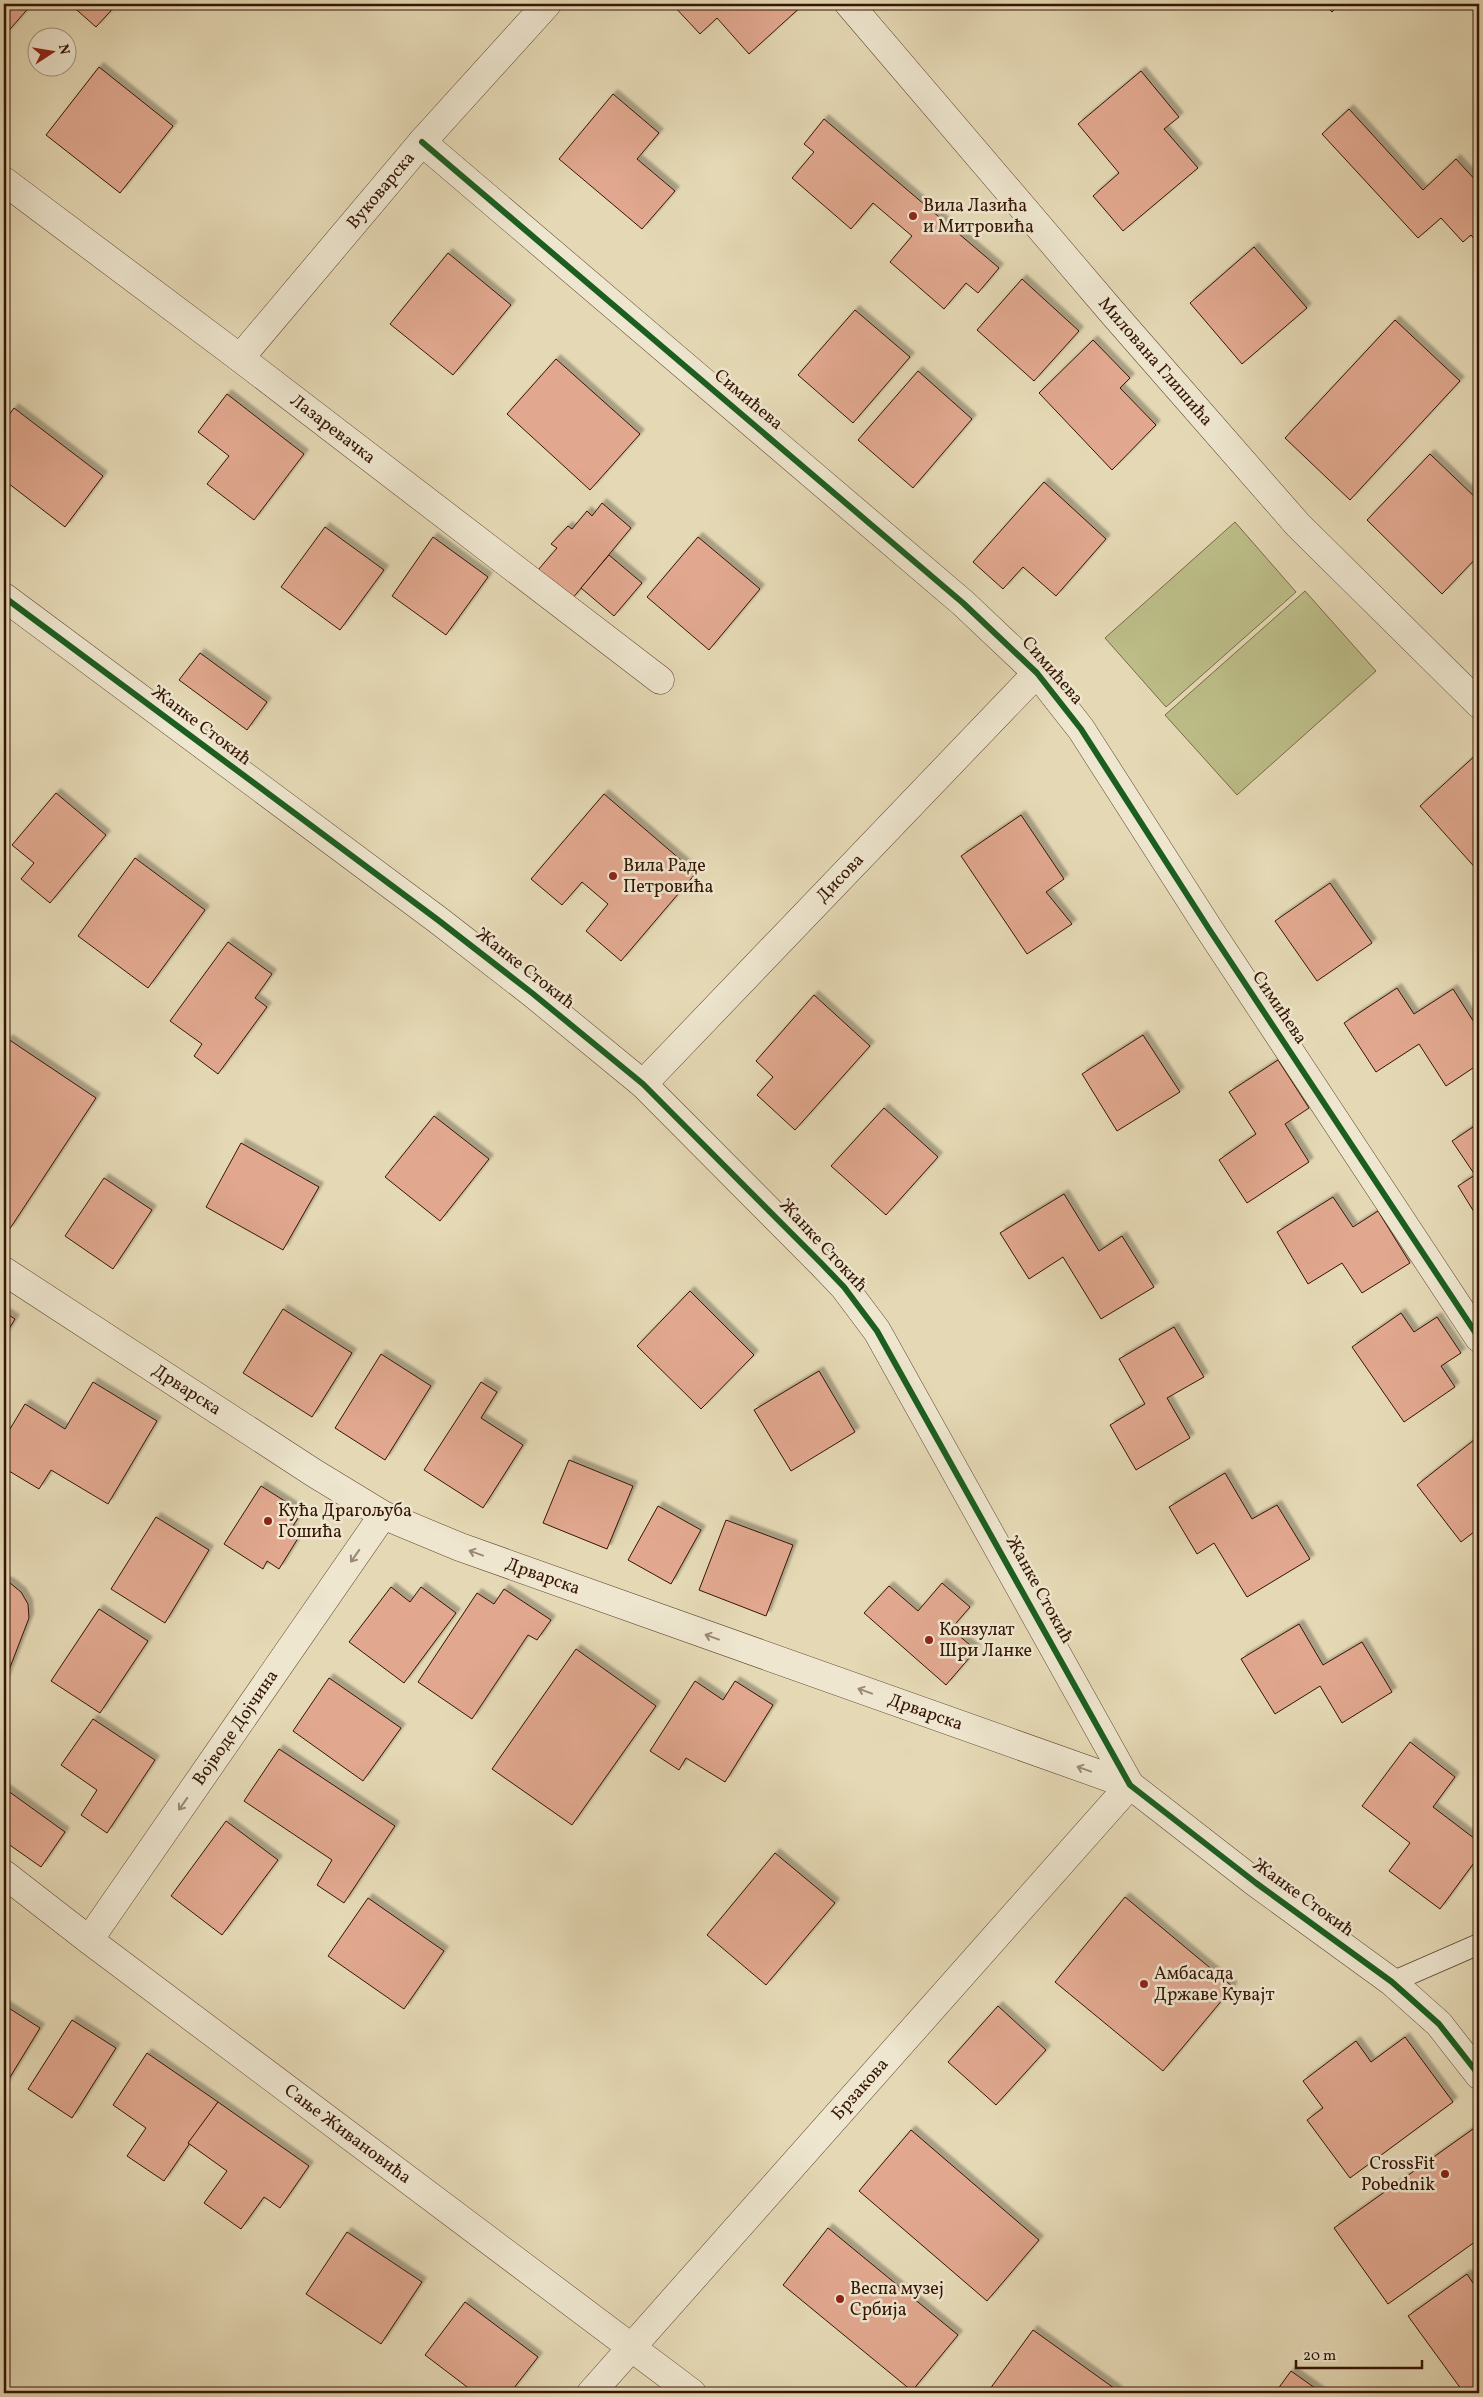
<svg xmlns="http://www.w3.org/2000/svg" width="1483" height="2397" viewBox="0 0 1483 2397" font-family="Vollkorn,serif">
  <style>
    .green { fill: #bcbd88; stroke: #796946 }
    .building { fill: #e1a88f; stroke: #361504; filter: url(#shadow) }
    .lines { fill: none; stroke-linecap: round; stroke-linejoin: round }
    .service-casing { stroke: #624630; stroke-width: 22 }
    .minor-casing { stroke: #624630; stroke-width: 29 }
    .tertiary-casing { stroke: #624630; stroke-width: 29 }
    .service { stroke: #eee6cf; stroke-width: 20 }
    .minor { stroke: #eee6cf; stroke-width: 28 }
    .tertiary { stroke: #eee6cf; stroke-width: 28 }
    .cycleway-casing { stroke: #eee6cf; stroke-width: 9 }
    .cycleway { stroke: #1b5e20; stroke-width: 6 }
    .oneway { stroke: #9b8874 }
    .poi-dot { fill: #8f2418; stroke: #eee6cf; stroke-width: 2 }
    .labels { text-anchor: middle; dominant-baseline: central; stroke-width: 5; stroke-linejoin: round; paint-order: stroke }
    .street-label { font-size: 18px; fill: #361504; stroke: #eee6cf }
    .poi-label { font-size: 18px; fill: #361504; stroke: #eee6cf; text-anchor: start }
  </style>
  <defs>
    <filter id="shadow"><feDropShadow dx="4.5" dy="-4.5" stdDeviation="1" flood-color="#0004"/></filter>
  </defs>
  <rect width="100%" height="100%" fill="#e5d9b5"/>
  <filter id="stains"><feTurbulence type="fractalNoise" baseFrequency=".004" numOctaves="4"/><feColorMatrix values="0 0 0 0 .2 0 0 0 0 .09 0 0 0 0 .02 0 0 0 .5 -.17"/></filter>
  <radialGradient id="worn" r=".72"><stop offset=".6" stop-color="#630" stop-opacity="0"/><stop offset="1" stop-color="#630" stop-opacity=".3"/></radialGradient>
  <g class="green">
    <path d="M1235,522L1296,592L1166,707L1105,638Z"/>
    <path d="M1305,591L1376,671L1237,795L1165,715Z"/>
  </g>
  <g class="building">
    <path d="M4,4H32L4,36Z"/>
    <path d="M70,4H117L96,27Z"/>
    <path d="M672,4H804L749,54L717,18L700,34Z"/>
    <path d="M1324,4H1340L1332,12Z"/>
    <path d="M99,67L173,126L120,193L46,135Z"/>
    <path d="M1141,71L1179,117L1164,129L1198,168L1123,231L1093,196L1119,173L1078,124Z"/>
    <path d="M613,94L659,133L637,159L675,191L642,229L559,159Z"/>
    <path d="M1349,109L1423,190L1456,159L1479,184V245L1471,235L1463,242L1441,218L1418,238L1322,134Z"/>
    <path d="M824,119L999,268L978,293L966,283L944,309L890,262L912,236L873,203L851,229L792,178L814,152L804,144Z"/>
    <path d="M1254,247L1307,308L1242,364L1190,303Z"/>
    <path d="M448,253L511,305L453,375L390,324Z"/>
    <path d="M1022,279L1079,331L1034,381L977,330Z"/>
    <path d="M855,310L910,357L853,423L798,375Z"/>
    <path d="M1395,320L1460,381L1350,500L1285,438Z"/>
    <path d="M1093,340L1130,378L1120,388L1156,425L1112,470L1039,393Z"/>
    <path d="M556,359L640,434L590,490L507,414Z"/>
    <path d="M918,371L972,419L913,488L858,440Z"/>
    <path d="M227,394L304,454L254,520L207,484L229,456L198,432Z"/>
    <path d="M14,408L103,476L65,527L4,480V422Z"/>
    <path d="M1430,454L1479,501V555L1442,594L1367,520Z"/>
    <path d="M1044,482L1106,539L1056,596L1023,567L1003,589L973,562Z"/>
    <path d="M602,503L631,528L572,599L538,570L557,548L551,544L568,526L572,529L587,511L592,516Z"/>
    <path d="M325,527L384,570L340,630L281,587Z"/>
    <path d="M433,537L488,577L446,635L392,596Z"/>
    <path d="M698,537L760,589L709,650L647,597Z"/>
    <path d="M609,555L642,583L614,616L581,588Z"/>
    <path d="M200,653L267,702L247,730L179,680Z"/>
    <path d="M1479,752V872L1420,806Z"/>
    <path d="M56,793L106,835L50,903L21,879L34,863L12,845Z"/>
    <path d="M604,794L696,873L621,961L586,931L608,904L582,882L562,905L531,879Z"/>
    <path d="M1021,815L1064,879L1046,892L1072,924L1027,954L961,856Z"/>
    <path d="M135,858L205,910L148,988L78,936Z"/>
    <path d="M1330,883L1372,943L1317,981L1275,921Z"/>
    <path d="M228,942L272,974L255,998L267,1007L218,1074L194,1056L202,1044L170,1021Z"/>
    <path d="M1397,988L1414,1014L1453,989L1479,1030V1064L1446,1086L1419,1044L1376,1072L1344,1023Z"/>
    <path d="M814,995L870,1046L795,1130L757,1095L773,1077L756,1061Z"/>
    <path d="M1143,1035L1180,1092L1117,1131L1082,1074Z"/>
    <path d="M8,1039L96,1098L9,1230L4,1227V1046Z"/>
    <path d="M1278,1060L1309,1108L1285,1124L1309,1162L1247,1203L1219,1160L1256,1134L1229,1092Z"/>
    <path d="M884,1108L938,1157L886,1215L831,1166Z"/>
    <path d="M434,1116L489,1159L440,1221L385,1177Z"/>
    <path d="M1479,1123V1220L1458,1186L1475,1175L1452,1141Z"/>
    <path d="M241,1143L319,1187L283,1250L206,1207Z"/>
    <path d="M104,1178L152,1210L113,1269L65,1236Z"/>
    <path d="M1064,1194L1099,1251L1122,1236L1154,1287L1101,1319L1063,1257L1029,1279L1000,1233Z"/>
    <path d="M1333,1197L1353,1227L1378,1211L1410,1263L1362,1293L1342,1263L1308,1284L1277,1232Z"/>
    <path d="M690,1291L754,1355L701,1409L637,1346Z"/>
    <path d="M283,1309L352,1353L312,1417L243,1373Z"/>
    <path d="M4,1312L15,1319L4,1337Z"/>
    <path d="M1401,1313L1414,1332L1437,1317L1461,1353L1441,1366L1455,1387L1404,1422L1352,1347Z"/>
    <path d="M1174,1327L1204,1377L1167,1398L1190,1438L1136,1470L1110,1425L1145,1404L1119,1359Z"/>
    <path d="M381,1354L431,1386L385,1460L335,1428Z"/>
    <path d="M819,1371L855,1432L791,1471L754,1410Z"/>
    <path d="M93,1382L157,1421L108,1504L51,1470L39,1489L4,1468V1439L25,1404L65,1429Z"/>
    <path d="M481,1382L497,1392L481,1418L523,1445L483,1508L424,1470Z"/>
    <path d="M1479,1436V1528L1461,1542L1417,1485Z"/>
    <path d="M569,1460L633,1486L607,1549L543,1523Z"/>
    <path d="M1225,1473L1252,1519L1277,1505L1310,1559L1247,1597L1214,1543L1197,1554L1169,1507Z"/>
    <path d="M261,1486L302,1512L291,1529L300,1535L279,1569L267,1561L263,1569L224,1544Z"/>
    <path d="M658,1506L701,1530L671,1584L628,1560Z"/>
    <path d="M156,1517L209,1550L165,1623L111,1589Z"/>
    <path d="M726,1520L793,1545L766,1616L699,1590Z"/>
    <path d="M4,1581L10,1583L21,1592L28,1604L29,1618L4,1683Z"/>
    <path d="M942,1583L970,1607L951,1629L976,1650L946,1685L864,1613L889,1586L918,1611Z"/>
    <path d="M391,1587L410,1602L421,1587L456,1613L404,1683L349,1642Z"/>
    <path d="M504,1589L551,1620L537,1640L528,1635L472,1719L418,1682L477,1593L494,1604Z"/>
    <path d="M99,1609L148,1641L100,1713L51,1681Z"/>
    <path d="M1299,1624L1323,1665L1362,1642L1392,1692L1342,1723L1320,1686L1275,1714L1241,1659Z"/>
    <path d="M576,1649L656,1706L572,1825L492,1769Z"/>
    <path d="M329,1678L401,1728L363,1781L293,1731Z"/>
    <path d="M695,1681L723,1700L735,1681L773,1705L725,1782L686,1758L679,1770L650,1751Z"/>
    <path d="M93,1719L155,1760L107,1833L81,1815L97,1790L61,1765Z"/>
    <path d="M1410,1742L1455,1777L1433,1807L1479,1842V1856L1440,1909L1389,1871L1410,1843L1362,1806Z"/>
    <path d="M279,1749L395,1826L344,1903L317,1885L332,1860L244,1801Z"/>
    <path d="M4,1788L65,1832L41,1867L4,1841Z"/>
    <path d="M226,1821L278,1860L222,1935L171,1896Z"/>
    <path d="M775,1853L835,1903L766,1985L707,1935Z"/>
    <path d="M1125,1897L1233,1987L1163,2071L1055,1982Z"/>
    <path d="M368,1898L444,1951L404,2009L328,1956Z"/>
    <path d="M4,2005L40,2028L4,2087Z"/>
    <path d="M998,2006L1046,2050L996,2105L948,2062Z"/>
    <path d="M72,2020L116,2048L72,2118L28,2089Z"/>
    <path d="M1405,2037L1453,2102L1350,2178L1307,2120L1323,2108L1303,2081L1356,2041L1371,2062Z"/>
    <path d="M147,2053L218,2102L164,2181L127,2156L146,2128L113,2105Z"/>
    <path d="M218,2102L309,2166L280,2208L264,2197L241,2229L204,2203L227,2171L188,2143Z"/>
    <path d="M1473,2129L1479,2138V2239L1388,2304L1334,2228Z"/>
    <path d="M911,2130L1039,2240L987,2301L859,2191Z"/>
    <path d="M828,2228L958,2335L912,2391L783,2285Z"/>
    <path d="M347,2232L422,2282L381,2344L306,2294Z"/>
    <path d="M1467,2274L1479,2292V2393H1464L1408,2316Z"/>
    <path d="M465,2302L538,2357L510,2393H475L425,2355Z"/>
    <path d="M1033,2330L1118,2391L1116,2393H987Z"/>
    <path d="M1291,2371L1322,2393H1275Z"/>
  </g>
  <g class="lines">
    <g class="service-casing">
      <path id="service" d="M1392,1982L1479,1944"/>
    </g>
    <g class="minor-casing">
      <g id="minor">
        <path id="s1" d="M849,4L1111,311L1298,525L1479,704"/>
        <path d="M422,142L963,603L1037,673L1081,729L1209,929L1479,1338"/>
        <path id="s2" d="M4,181L240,358L660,680"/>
        <path id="s3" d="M240,358L422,142L547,4"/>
        <path d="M4,597L438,920L532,993L643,1084L821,1263L844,1287L877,1331L1130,1785L1256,1883L1392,1982L1439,2024L1479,2075"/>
        <path id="s4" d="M643,1084L1037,673"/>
        <path id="s5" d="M4,1271L314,1473L383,1515L460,1547L1130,1785"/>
        <path id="s6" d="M89,1940L383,1515"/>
        <path id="s7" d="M591,2393L1130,1785"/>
      </g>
    </g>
    <g class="tertiary-casing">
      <g id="tertiary">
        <path id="s8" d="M4,1874L89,1940L692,2393"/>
      </g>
    </g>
    <use href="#service" class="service"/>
    <use href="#minor" class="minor"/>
    <use href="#tertiary" class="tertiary"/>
    <g class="cycleway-casing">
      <g id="cycleway">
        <path d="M422,142L963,603L1037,673L1081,729L1209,929L1479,1338"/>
        <path d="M4,597L438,920L532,993L643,1084L821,1263L844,1287L877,1331L1130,1785L1256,1883L1392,1982L1439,2024L1479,2075"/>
      </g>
    </g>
    <use href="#cycleway" class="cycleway"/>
  </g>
  <defs><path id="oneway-shaft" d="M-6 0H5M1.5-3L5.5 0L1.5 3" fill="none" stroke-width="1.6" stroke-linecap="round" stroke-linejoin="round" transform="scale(1.25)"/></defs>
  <g class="oneway">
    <use href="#oneway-shaft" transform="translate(476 1553) rotate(-160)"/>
    <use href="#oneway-shaft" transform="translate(355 1556) rotate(125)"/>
    <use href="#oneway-shaft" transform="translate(712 1637) rotate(-160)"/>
    <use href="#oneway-shaft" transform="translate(865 1691) rotate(-160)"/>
    <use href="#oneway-shaft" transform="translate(1084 1769) rotate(-160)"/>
    <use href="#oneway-shaft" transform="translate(183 1804) rotate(125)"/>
  </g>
  <g class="poi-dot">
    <circle cx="913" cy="216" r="5"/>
    <circle cx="613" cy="876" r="5"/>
    <circle cx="268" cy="1521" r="5"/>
    <circle cx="929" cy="1640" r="5"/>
    <circle cx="1144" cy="1984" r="5"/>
    <circle cx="1445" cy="2174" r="5"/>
    <circle cx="840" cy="2299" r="5"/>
  </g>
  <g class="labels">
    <g class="street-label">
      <text stroke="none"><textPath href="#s3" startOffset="219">Вуковарска</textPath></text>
      <text stroke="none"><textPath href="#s1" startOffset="471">Милована Глишића</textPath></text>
      <text transform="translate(748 400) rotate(40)">Симићева</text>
      <text stroke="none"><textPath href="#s2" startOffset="412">Лазаревачка</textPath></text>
      <text transform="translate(1052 671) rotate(49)">Симићева</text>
      <text transform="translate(201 726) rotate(37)">Жанке Стокић</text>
      <text stroke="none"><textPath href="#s4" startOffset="285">Дисова</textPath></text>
      <text transform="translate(525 969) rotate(38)">Жанке Стокић</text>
      <text transform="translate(1279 1008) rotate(56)">Симићева</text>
      <text transform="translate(823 1246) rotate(47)">Жанке Стокић</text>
      <text stroke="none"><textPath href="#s5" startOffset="218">Дрварска</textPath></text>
      <text stroke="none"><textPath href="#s5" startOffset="622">Дрварска</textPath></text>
      <text transform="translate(1039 1590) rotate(61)">Жанке Стокић</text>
      <text stroke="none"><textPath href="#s5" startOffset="1028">Дрварска</textPath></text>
      <text stroke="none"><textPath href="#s6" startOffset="258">Војводе Дојчина</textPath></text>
      <text transform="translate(1303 1898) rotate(36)">Жанке Стокић</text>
      <text stroke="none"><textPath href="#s7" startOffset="406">Брзакова</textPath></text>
      <text stroke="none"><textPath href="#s8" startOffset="431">Сање Живановића</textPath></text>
    </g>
    <g class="poi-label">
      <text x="923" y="206">Вила Лазића<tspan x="923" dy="21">и Митровића</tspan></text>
      <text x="623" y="866">Вила Раде<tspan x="623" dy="21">Петровића</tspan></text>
      <text x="278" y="1511">Кућа Драгољуба<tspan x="278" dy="21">Гошића</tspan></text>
      <text x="939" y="1630">Конзулат<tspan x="939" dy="21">Шри Ланке</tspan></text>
      <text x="1154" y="1974">Амбасада<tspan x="1154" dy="21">Државе Кувајт</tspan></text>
      <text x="1435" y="2164" text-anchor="end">CrossFit<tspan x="1435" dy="21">Pobednik</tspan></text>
      <text x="850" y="2289">Веспа музеј<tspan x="850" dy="21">Србија</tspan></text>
    </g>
  </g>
  <rect width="1483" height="2397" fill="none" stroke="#e5d9b5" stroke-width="20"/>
  <rect x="5" y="5" width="1473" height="2387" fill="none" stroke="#361504" stroke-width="2.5"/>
  <rect x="10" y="10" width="1463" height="2377" fill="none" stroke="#361504"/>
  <g transform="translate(52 52) rotate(78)"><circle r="24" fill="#eee6cf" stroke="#a4927e"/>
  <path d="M0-4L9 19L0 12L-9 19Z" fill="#8f2418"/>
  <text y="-8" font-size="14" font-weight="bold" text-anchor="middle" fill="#361504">N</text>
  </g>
  <path d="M1296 2360v8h126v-8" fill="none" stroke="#361504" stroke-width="2.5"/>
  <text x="1303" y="2360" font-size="15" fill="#361504" stroke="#eee6cf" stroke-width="4" paint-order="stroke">20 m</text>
  <rect width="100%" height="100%" filter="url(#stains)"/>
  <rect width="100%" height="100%" fill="url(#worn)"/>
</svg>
